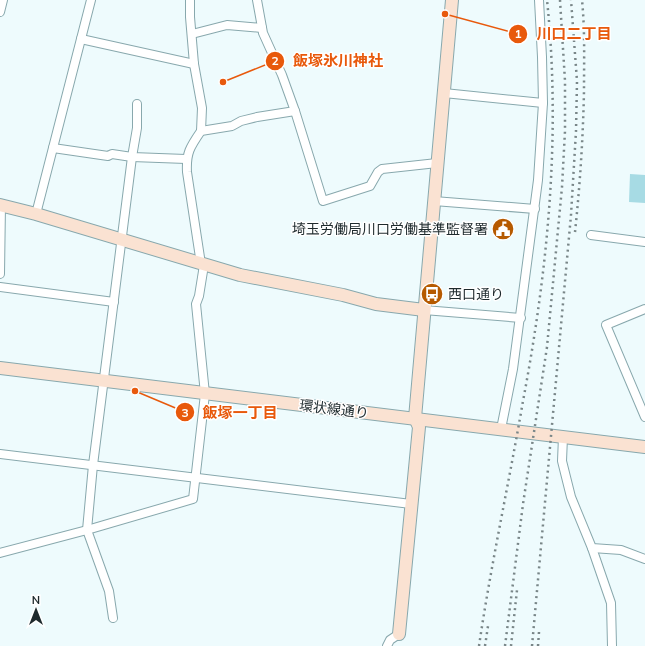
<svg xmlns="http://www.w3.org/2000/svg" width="645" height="646" viewBox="0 0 645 646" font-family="Mulish,'Noto Sans JP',sans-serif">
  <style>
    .green { fill: #a7dbe4 }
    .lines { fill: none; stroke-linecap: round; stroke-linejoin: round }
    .street-casing { stroke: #88a8ad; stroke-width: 10 }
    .secondary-casing { stroke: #88a8ad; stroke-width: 14 }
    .street { stroke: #fff; stroke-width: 8 }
    .secondary { stroke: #fae2d2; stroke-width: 12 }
    .rail { stroke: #798688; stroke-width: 2.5; stroke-dasharray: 2 4; stroke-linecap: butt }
    .labels { text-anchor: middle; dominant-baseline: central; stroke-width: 3; stroke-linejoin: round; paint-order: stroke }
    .poi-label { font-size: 14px; fill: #1e2a2d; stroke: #fff; text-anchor: end }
    .street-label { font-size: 14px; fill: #1e2a2d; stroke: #fff }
    .leader { fill: none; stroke: #e8590c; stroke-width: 1.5 }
    .callout-dot { fill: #e8590c; stroke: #fff; stroke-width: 1.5 }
    .mark-label { font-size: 12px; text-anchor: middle; font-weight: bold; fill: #fff }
    .callout-label { font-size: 15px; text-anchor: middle; font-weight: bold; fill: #e8590c; stroke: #fff; stroke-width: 3; stroke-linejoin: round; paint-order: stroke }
  </style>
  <rect width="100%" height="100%" fill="#eefbfd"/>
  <path class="green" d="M630,174L645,175V203L629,202Z"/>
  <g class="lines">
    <g class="street-casing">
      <g id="street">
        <path d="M190,0V17L194,64L202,108L201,131"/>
        <path d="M257,0L263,33L282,75L295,111L323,201L370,186L378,172L382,169L437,163"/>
        <path d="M0,12L3,0"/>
        <path d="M192,34L227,25L262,28"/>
        <path d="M81,39L194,64"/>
        <path d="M444,93L543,103"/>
        <path d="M53,148L108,156L112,154L132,157L186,159"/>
        <path d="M434,201L535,209"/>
        <path d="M36,214L91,0"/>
        <path d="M591,235L645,242"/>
        <path d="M201,264L187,172C186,153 190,147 201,131L232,126L241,121L257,117L295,111"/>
        <path d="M0,274L1,205"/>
        <path d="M0,287L114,302"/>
        <path d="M645,309L606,325L645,417"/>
        <path d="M424,310L521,318"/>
        <path d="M501,429L513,369L538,180L543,103L542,57L539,0"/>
        <path d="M563,437L562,461L571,497L592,548L621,550L645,559"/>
        <path d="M0,454L411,504"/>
        <path d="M592,548L611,603L612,646"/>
        <path d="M0,553L87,530L193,499L205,394L196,304L199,296L204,265"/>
        <path d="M113,618L109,591L87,530L93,465L132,157L137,128V104"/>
        <path d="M387,646L390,640L399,634"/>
      </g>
    </g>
    <g class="secondary-casing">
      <g id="secondary">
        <path d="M0,205L36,214L240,275L343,295L376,304L424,310"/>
        <path d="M0,368L645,447"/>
        <path d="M399,634L419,427L415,418L452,0"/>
      </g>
    </g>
    <use href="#street" class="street"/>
    <use href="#secondary" class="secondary"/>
    <g class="rail">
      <path d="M575,232C580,185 583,138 584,91C584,61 585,30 582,0"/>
      <path d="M479,646C491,564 509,483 523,401C548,269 561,134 547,0"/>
      <path d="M485,646L488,626"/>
      <path d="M505,646L523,504L547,347L562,187L565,131V81L560,0"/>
      <path d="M511,646L517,590"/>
      <path d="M532,646L571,215L576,131L577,81L571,0"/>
      <path d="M538,646L539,632"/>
    </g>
  </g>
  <defs>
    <g id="civic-disc" transform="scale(1.15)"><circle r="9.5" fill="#b65a00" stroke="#fff"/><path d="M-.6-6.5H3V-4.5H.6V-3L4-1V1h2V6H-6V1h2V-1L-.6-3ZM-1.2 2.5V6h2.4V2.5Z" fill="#fff"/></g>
    <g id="bus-disc" transform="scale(1.15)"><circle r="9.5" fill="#b65a00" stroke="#fff"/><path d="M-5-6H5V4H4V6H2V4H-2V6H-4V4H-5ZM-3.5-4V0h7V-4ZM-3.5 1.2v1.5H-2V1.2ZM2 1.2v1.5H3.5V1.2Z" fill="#fff"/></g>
  </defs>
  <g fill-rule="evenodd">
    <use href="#civic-disc" x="503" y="229"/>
    <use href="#bus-disc" x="432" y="294"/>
  </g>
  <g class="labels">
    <g class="poi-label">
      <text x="488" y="229">埼玉労働局川口労働基準監督署</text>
      <text x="448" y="294" text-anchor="start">西口通り</text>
    </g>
    <g class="street-label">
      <text transform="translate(334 409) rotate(7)">環状線通り</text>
    </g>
  </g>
  <path class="leader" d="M445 14L518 34M223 82L275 61M135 391L185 412"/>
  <g class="callout-dot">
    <circle cx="445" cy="14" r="4"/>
    <circle cx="223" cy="82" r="4"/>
    <circle cx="135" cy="391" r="4"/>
    <circle cx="518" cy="34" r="10"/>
    <circle cx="275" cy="61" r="10"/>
    <circle cx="185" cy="412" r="10"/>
  </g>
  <g class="mark-label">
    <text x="518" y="38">1</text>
    <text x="275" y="65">2</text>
    <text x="185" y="417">3</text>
  </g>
  <g class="callout-label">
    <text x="574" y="39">川口二丁目</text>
    <text x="338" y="66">飯塚氷川神社</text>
    <text x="240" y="418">飯塚一丁目</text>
  </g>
  <g transform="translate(36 610)" stroke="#ffffff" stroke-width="3" paint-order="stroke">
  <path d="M0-3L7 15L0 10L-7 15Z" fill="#1e2a2d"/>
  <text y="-6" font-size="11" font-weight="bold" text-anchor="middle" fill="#1e2a2d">N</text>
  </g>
</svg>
